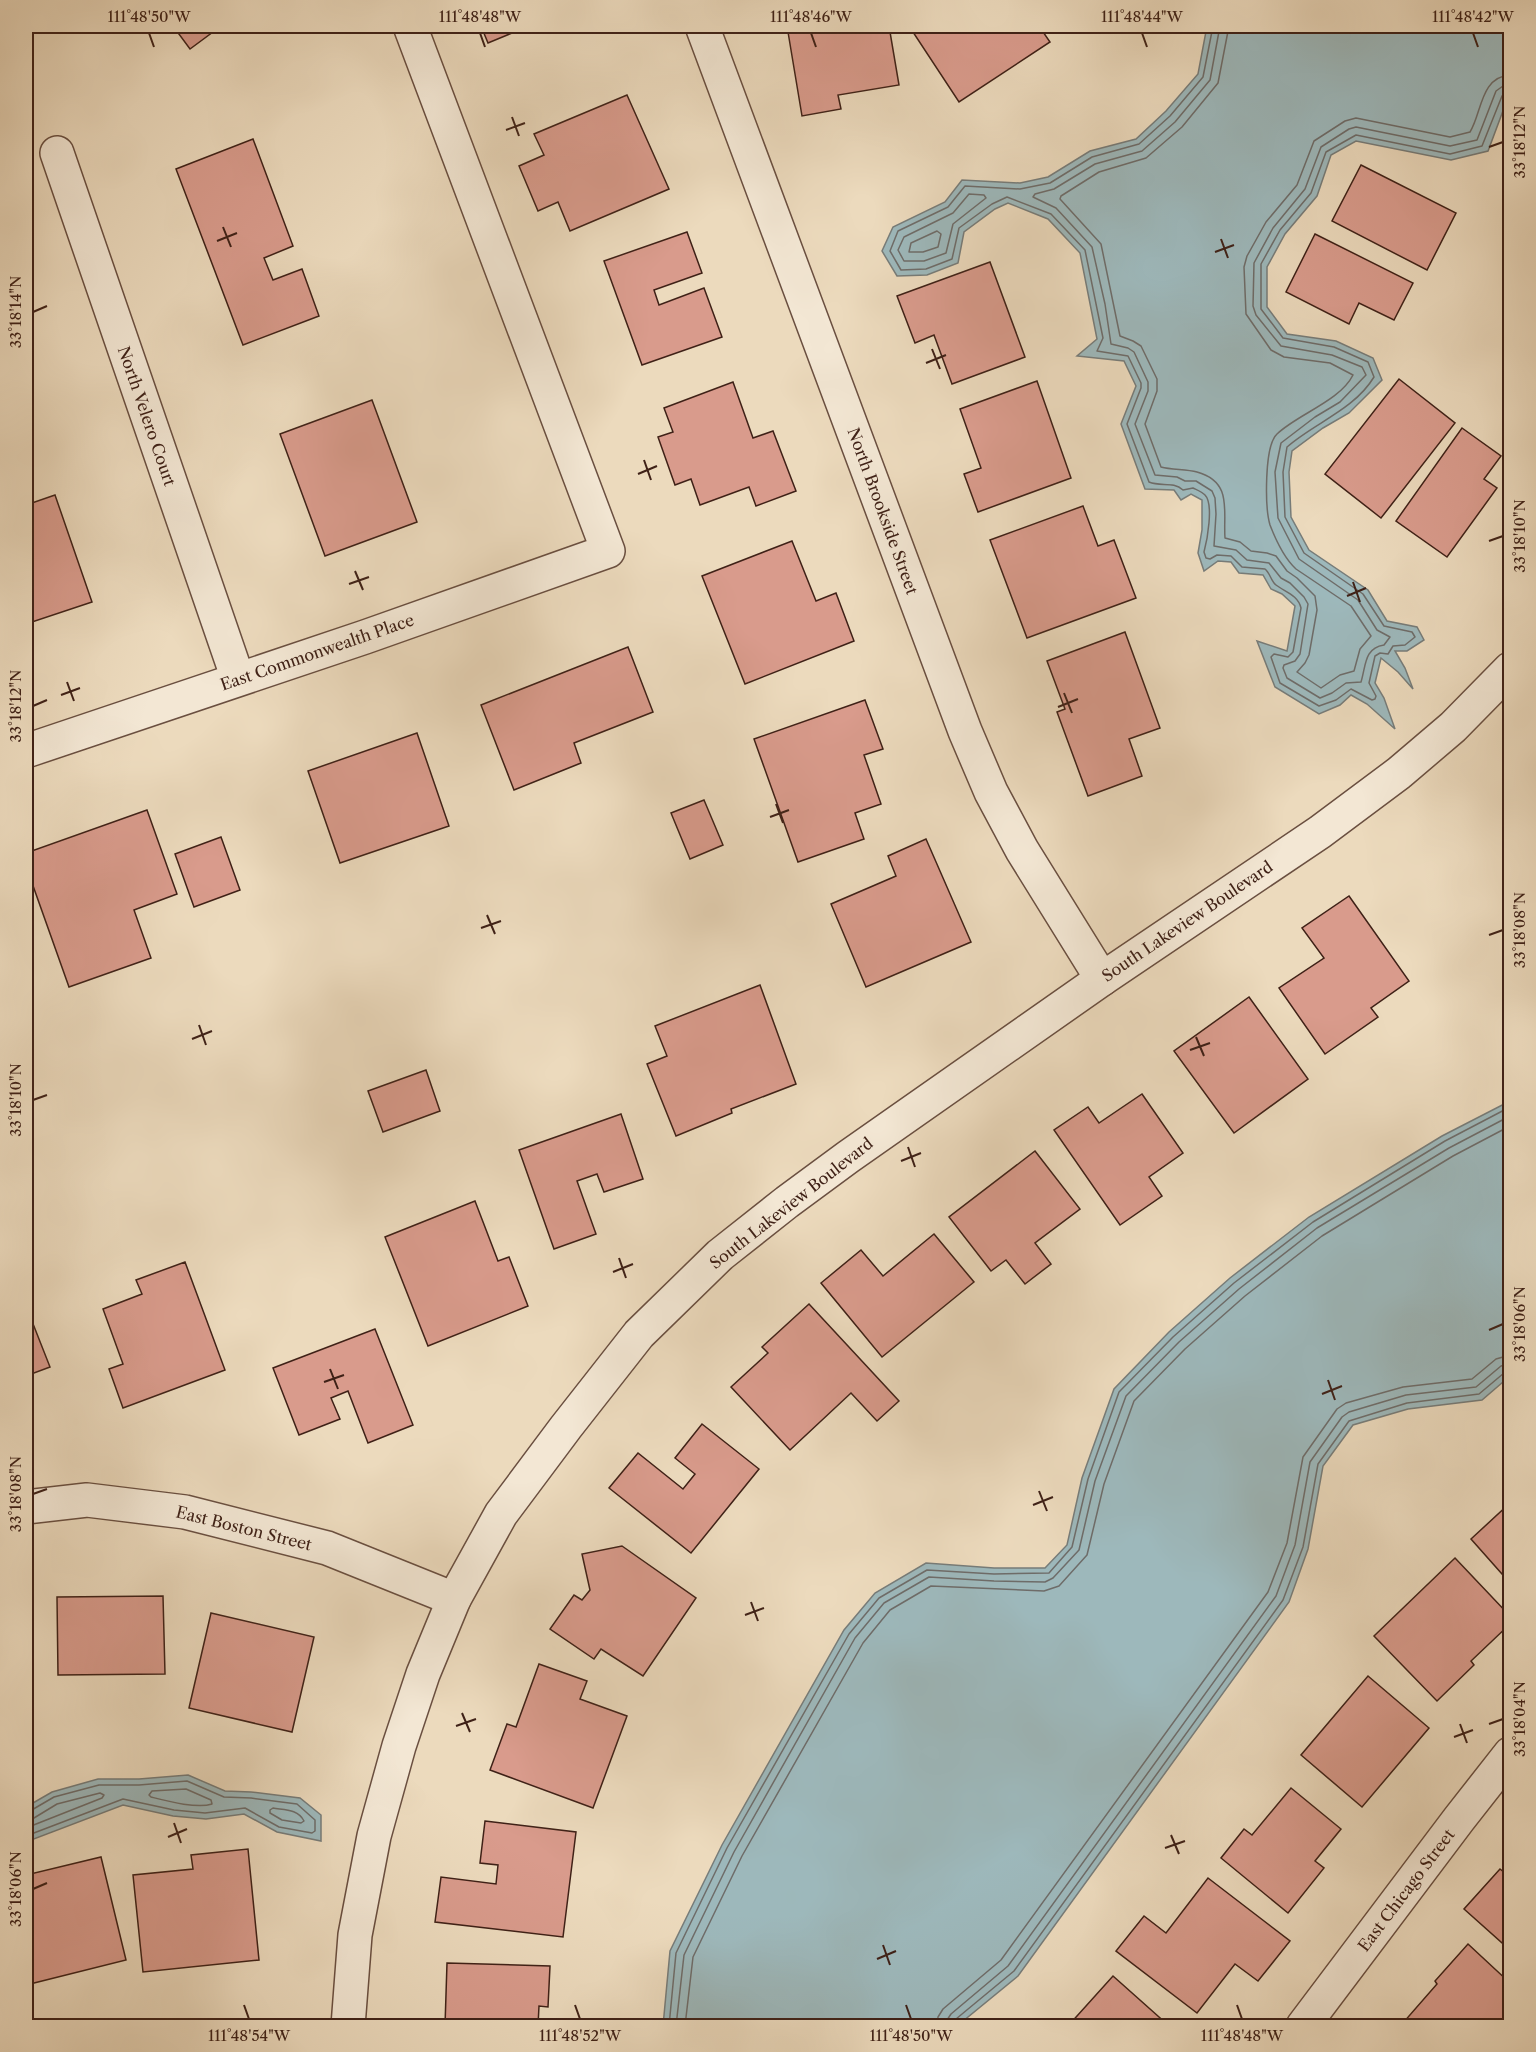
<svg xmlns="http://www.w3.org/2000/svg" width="1536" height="2052" viewBox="0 0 1536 2052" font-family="'Libre Caslon Text',serif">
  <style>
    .water { fill: #9db8bb; stroke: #777c79; stroke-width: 1.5 }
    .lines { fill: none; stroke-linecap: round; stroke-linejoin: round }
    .shore { stroke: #6e6c69; stroke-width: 1.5 }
    .building { fill: #d99b8c; stroke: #3f2117; stroke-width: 1.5 }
    .minor-casing { stroke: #6a4f40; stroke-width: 36 }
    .minor { stroke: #f3e7d4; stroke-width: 33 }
    .ticks { fill: none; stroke: #3f2117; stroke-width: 2 }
    .labels { text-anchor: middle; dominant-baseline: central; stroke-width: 5; stroke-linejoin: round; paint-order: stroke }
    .street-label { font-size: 16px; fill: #3f2117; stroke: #f3e7d4 }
    .neatline { fill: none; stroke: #3f2117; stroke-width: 2 }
    .ticks-label { font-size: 15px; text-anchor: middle; fill: #3f2117 }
  </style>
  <rect width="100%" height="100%" fill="#ecdabd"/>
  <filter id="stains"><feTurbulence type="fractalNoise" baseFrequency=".00333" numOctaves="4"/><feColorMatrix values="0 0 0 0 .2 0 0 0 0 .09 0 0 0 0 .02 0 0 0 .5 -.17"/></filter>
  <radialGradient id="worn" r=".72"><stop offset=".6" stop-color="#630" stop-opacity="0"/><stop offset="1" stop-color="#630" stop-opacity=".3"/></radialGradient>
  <g class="water">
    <path d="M1207,26H1510V92L1488,151L1451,160L1356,141L1331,155L1317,196L1285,234L1267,267V307L1287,334L1336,341L1373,358L1382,380L1349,413L1323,428L1292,451L1289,472L1291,517L1309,550L1368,590L1387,621L1417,627L1424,640L1407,651H1395L1405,668L1413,689L1398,672L1381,658L1375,683L1384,698L1395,729L1367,704L1351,695L1340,705L1319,714L1275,687L1257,641L1287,651L1295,606L1282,594L1271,589L1263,575L1239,573L1231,562L1218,561L1204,571L1198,553L1202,530V500L1191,494L1181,500L1174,490L1145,489L1121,424L1136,386L1124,361L1077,356L1097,339L1080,253L1048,219L1008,203L995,209L964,232L958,263L927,275L897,276L882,251L893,227L945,202L962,180L1020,183L1048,177L1090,151L1136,139L1166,111L1198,74Z"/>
    <path d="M1510,1101V1376L1482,1400L1408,1409L1353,1425L1323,1466L1308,1549L1289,1602L1018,1976L957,2026H663L670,1951L722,1845L844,1630L875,1593L926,1563L994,1568H1045L1067,1545L1082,1478L1114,1389L1169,1332L1230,1278L1309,1217L1442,1136Z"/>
    <path d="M188,1775L225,1791L251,1792L300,1798L321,1815V1841L277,1832L244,1814L206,1819L173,1816L123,1805L26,1842V1807L52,1792L98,1779H139Z"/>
  </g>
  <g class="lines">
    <g class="shore">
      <path d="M1213,26L1203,77L1170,116L1139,144L1092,157L1050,183L1020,189L965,186L948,207L898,231L890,251L901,270L926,269L952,259L959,228L992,204L1007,197L1051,214L1085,250L1103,338L1097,351L1128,356L1141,383V388L1127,424L1149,482C1161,487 1173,481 1183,490L1193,488C1197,490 1202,492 1205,495C1214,504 1207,541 1204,552L1206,558L1210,559L1217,555L1231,556L1242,567L1265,569C1270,573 1271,581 1276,585C1285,592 1298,595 1301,608L1293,652L1288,657L1274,654L1271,657L1280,683L1319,706L1336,700L1351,689L1372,700L1375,699L1376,696L1369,683L1375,656L1380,653L1388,654L1393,646L1405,645L1415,637L1412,632L1384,626L1363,594L1304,553L1285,517L1283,472L1287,447C1314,423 1354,410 1374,377L1368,362L1334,347L1283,338L1261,309V264L1280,230L1311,193L1326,152L1356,135L1450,154L1482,146L1502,96L1506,92H1510"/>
      <path d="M1220,26L1210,80L1175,122L1142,151L1095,164L1054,189L1035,194L1033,197L1056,208L1092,247L1105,304L1111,344L1128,348L1134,352L1148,382V391L1135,424L1155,475L1177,477L1185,481H1196L1212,491L1215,498L1216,514L1214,546L1236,550L1247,560L1269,563L1281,578L1290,583L1304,597L1308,604L1300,654L1295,661L1284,665L1283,668L1287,678L1320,698L1332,693L1346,683L1361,682C1366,666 1364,648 1384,645L1390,637L1377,630L1358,600L1299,559L1278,518L1275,472L1281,443L1315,417L1340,402L1366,375L1362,367L1332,355L1281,346L1256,315L1253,306L1254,263L1273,228L1305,189L1321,147L1349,129L1356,127L1450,146L1477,140L1496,91L1503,86L1510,84"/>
      <path d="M1229,26L1218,83L1182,127L1146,158L1099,172L1061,196L1060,199L1101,244L1120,336L1133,341L1141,346L1157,379V391L1145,424L1161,467C1172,470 1186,469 1197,472C1233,482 1223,511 1225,538L1240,542L1251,551L1267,553L1276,556L1287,571L1297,578L1315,596L1317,610L1309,655L1305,663L1297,672L1321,688L1340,675L1354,671L1360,649L1371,636L1351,606L1296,569C1285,559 1275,538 1270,525C1265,508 1264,446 1277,434C1298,414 1340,401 1353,375L1330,363L1284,357L1271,350L1246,314L1244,267L1247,256L1266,222L1297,185L1314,141L1345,121L1356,118L1450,137L1470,132C1482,113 1480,77 1510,75"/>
      <path d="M969,194L984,195L986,198L953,224L946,253L924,261H904L898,250L904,237L953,213Z"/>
      <path d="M937,231L941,234L938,247L923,252H909L911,243Z"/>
      <path d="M186,1789L211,1800L212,1804C197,1809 167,1801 151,1797L149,1795L152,1791Z"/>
      <path d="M273,1808C285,1810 298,1809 304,1821L301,1823L282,1820L270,1813V1810Z"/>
      <path d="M26,1812L30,1811L54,1797L99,1785H139L187,1781L224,1797L251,1798L297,1804L315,1820V1831L312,1833L279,1827L245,1808L205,1813L174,1810L123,1799L26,1836"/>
      <path d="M26,1819L34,1818L57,1804L100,1793L104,1795L102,1798L26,1828"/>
      <path d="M669,2026L676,1953L727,1848L849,1634L879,1598L927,1570L994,1574L1049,1573L1072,1547L1088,1479L1119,1392L1173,1337L1234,1283L1313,1222L1445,1141L1510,1107"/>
      <path d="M676,2026L684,1955L734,1852L855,1638L884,1603L929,1577L994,1581L1045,1582L1053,1578L1079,1550L1095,1481L1126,1396L1179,1342L1239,1289L1317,1228L1449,1148L1510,1116"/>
      <path d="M685,2026L693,1957L742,1856L863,1643L890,1610L931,1586L1044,1591L1059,1586L1087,1555L1104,1484L1134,1401L1185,1349L1245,1296L1322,1236L1453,1156L1510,1126"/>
      <path d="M937,2026L938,2017L943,2009L1001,1960L1268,1592L1287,1543L1303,1457L1337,1409L1346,1403L1403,1387L1472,1379L1496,1359L1510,1355"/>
      <path d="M946,2026L947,2020L951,2014L1008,1966L1276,1596L1295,1545L1310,1462L1342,1417L1349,1412L1406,1395L1476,1387L1501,1366L1510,1364"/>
      <path d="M953,2026L956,2019L1014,1971L1283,1600L1303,1547L1318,1464L1349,1421L1407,1403L1479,1394L1504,1373L1510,1372"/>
    </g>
  </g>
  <g class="building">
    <path d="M173,26H221L190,49Z"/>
    <path d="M481,26H529L488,43Z"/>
    <path d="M828,26H889L899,85L838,95L841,109L802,116L788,32Z"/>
    <path d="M909,26H969L973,31L982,26H1039L1050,42L959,102Z"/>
    <path d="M627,95L669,189L570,231L558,202L538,211L519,166L544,155L534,134Z"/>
    <path d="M253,139L293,246L264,258L273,280L302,269L319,316L243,345L176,169Z"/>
    <path d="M1361,165L1456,213L1427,270L1332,221Z"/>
    <path d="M687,232L702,273L654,290L659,305L704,288L722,337L642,365L604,261Z"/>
    <path d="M1315,234L1413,283L1394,320L1359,303L1349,324L1286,292Z"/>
    <path d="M990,262L1025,357L952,384L934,335L915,343L897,296Z"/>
    <path d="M1399,379L1455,423L1381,518L1325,474Z"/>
    <path d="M1037,381L1071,478L978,512L964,474L981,468L960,409Z"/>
    <path d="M733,382L753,438L773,431L796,491L756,506L749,487L700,505L691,479L675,485L658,437L673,432L664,408Z"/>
    <path d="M372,400L417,522L325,556L280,434Z"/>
    <path d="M1462,428L1501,456L1484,479L1497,488L1447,557L1396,521Z"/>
    <path d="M55,495L92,602L26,624V505Z"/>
    <path d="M1083,506L1098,546L1114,540L1136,598L1027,638L990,540Z"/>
    <path d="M792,541L816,601L836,593L854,641L745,684L702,576Z"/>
    <path d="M1125,632L1160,728L1129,739L1142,776L1088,796L1057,712L1065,709L1047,661Z"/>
    <path d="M628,647L653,712L574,743L581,763L514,790L481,705Z"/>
    <path d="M865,700L883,749L864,755L881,804L855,813L864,839L798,862L754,739Z"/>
    <path d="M417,733L449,826L340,863L308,771Z"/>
    <path d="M704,800L723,845L690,859L671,813Z"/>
    <path d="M147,810L177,894L134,910L151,958L69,987L26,866V853Z"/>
    <path d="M221,837L240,890L194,907L175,854Z"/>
    <path d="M926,839L971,942L866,987L831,904L896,876L888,856Z"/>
    <path d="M1349,896L1409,981L1371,1008L1378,1017L1325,1054L1279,988L1324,958L1302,928Z"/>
    <path d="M760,985L796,1084L731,1109L732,1113L676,1136L647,1064L667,1056L655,1026Z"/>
    <path d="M1249,997L1308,1079L1234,1133L1174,1051Z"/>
    <path d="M426,1070L440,1111L383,1132L368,1091Z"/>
    <path d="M1142,1094L1183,1153L1149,1177L1162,1196L1120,1225L1054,1130L1088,1107L1099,1123Z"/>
    <path d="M621,1114L643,1179L604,1192L597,1174L577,1181L596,1234L554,1249L519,1150Z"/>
    <path d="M1035,1151L1080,1209L1035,1243L1051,1264L1025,1284L1006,1260L991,1271L949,1217Z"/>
    <path d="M475,1201L498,1261L509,1257L528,1306L428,1346L385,1237Z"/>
    <path d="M934,1234L974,1282L882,1357L821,1283L861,1250L883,1276Z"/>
    <path d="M185,1262L225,1370L123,1408L109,1369L123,1364L103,1309L142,1294L136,1280Z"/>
    <path d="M809,1304L899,1401L877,1421L851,1393L790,1450L731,1387L768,1353L762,1347Z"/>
    <path d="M26,1306L50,1367L26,1376Z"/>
    <path d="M375,1329L413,1425L368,1443L348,1391L331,1398L340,1419L299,1435L273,1368Z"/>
    <path d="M702,1424L759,1469L691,1553L609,1488L638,1453L683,1489L695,1474L675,1458Z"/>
    <path d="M1510,1503V1583L1471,1539Z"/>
    <path d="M622,1546L696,1598L643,1676L601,1649L594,1659L550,1629L574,1595L582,1600L590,1590L582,1554Z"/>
    <path d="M1455,1558L1510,1616V1624L1471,1661L1474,1665L1437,1701L1374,1636Z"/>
    <path d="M163,1596L165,1674L58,1675L57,1597Z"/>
    <path d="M211,1613L314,1637L292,1732L189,1708Z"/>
    <path d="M539,1664L587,1681L580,1699L627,1716L593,1808L490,1770L507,1724L516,1727Z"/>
    <path d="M1368,1676L1429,1728L1362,1807L1301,1755Z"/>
    <path d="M1291,1788L1341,1829L1315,1861L1324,1868L1288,1913L1221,1858L1244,1829L1252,1835Z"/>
    <path d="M485,1821L576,1832L563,1937L435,1922L441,1877L496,1884L498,1865L480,1863Z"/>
    <path d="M248,1849L259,1960L143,1972L133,1875L193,1869L191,1855Z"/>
    <path d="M101,1857L126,1960L26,1985V1875Z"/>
    <path d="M1500,1869L1510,1877V1950L1464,1909Z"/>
    <path d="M1208,1878L1290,1941L1258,1981L1235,1964L1197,2013L1116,1951L1144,1916L1166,1933Z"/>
    <path d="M1468,1944L1510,1983V2026H1405L1402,2024L1437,1984L1435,1981Z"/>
    <path d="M447,1963L550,1966L548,2007L539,2006L538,2026H445Z"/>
    <path d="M1113,1976L1168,2025L1167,2026H1068Z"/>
  </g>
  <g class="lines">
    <g class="minor-casing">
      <g id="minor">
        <path d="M702,26L965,731L991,792L1022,850L1102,979"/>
        <path d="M57,153L238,679"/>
        <path d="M26,751L365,637L608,551L410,26"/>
        <path d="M26,1507L87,1500L185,1512L327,1548L454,1599"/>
        <path d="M348,2026L355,1935L374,1836L399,1746L423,1674L454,1599L501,1514L566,1427L639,1334L720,1255L787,1202L848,1157L1102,979L1320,832L1399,773L1453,727L1510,669"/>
        <path d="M1303,2026L1459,1819L1510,1754"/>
      </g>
    </g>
    <use href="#minor" class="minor"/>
  </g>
  <path class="ticks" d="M149,33L154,47M480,33L485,47M811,33L816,47M1142,33L1147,47M1473,33L1478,47M512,117L519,136M506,130L525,123M1489,147L1503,142M223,227L231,247M1221,239L1228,258M217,241L237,233M1215,252L1234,245M33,312L47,306M932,349L940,369M926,363L946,355M644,460L651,480M638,474L657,466M1489,541L1503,536M355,571L363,590M1353,582L1360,602M349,584L369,577M1347,596L1366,588M67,682L74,701M1064,693L1072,713M61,695L80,688M33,706L47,700M1058,707L1078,699M776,804L783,823M770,817L789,810M487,915L495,934M481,928L501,921M1489,935L1503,930M199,1025L206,1045M1196,1037L1204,1056M192,1039L212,1031M1190,1050L1210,1043M33,1100L47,1095M908,1147L915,1167M901,1161L921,1153M619,1258L626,1278M613,1272L633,1264M1489,1330L1503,1324M330,1369L338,1389M1328,1380L1335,1400M324,1382L344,1375M1322,1394L1342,1386M1039,1491L1047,1511M33,1494L47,1489M1033,1505L1053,1497M751,1602L758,1621M745,1615L764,1608M462,1713L470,1732M1460,1724L1467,1743M1489,1724L1503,1719M456,1726L476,1719M1454,1737L1473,1730M174,1823L181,1843M1171,1835L1179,1854M168,1837L187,1829M1165,1848L1185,1841M33,1889L47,1883M883,1945L890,1965M877,1959L896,1951M244,2005L249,2019M575,2005L580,2019M906,2005L911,2019M1237,2005L1242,2019"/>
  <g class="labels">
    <g class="street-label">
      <text transform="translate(147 416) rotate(71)">North Velero Court</text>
      <text transform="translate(883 511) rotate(70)">North Brookside Street</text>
      <text transform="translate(317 652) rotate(-19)">East Commonwealth Place</text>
      <text transform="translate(1187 921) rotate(-34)">South Lakeview Boulevard</text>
      <text transform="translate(791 1203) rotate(-38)">South Lakeview Boulevard</text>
      <text transform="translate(244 1528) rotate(14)">East Boston Street</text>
      <text transform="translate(1406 1890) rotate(-53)">East Chicago Street</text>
    </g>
  </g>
  <rect width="1536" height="2052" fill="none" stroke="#ecdabd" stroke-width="66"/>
  <rect x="33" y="33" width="1470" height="1986" class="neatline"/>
  <g class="ticks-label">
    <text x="149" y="22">111°48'50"W</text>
    <text x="480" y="22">111°48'48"W</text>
    <text x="811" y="22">111°48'46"W</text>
    <text x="1142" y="22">111°48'44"W</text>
    <text x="1473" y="22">111°48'42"W</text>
    <text transform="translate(1520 142) rotate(-90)" y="5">33°18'12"N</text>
    <text transform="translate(16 312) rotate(-90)" y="5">33°18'14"N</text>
    <text transform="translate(1520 536) rotate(-90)" y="5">33°18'10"N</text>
    <text transform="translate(16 706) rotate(-90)" y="5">33°18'12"N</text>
    <text transform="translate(1520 930) rotate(-90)" y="5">33°18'08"N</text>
    <text transform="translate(16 1100) rotate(-90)" y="5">33°18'10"N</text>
    <text transform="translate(1520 1324) rotate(-90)" y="5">33°18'06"N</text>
    <text transform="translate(16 1494) rotate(-90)" y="5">33°18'08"N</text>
    <text transform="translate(1520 1719) rotate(-90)" y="5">33°18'04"N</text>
    <text transform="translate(16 1889) rotate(-90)" y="5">33°18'06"N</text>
    <text x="249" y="2041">111°48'54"W</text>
    <text x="580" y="2041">111°48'52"W</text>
    <text x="911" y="2041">111°48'50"W</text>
    <text x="1242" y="2041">111°48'48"W</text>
  </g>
  <rect width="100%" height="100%" filter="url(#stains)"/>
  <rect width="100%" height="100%" fill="url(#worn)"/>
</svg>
